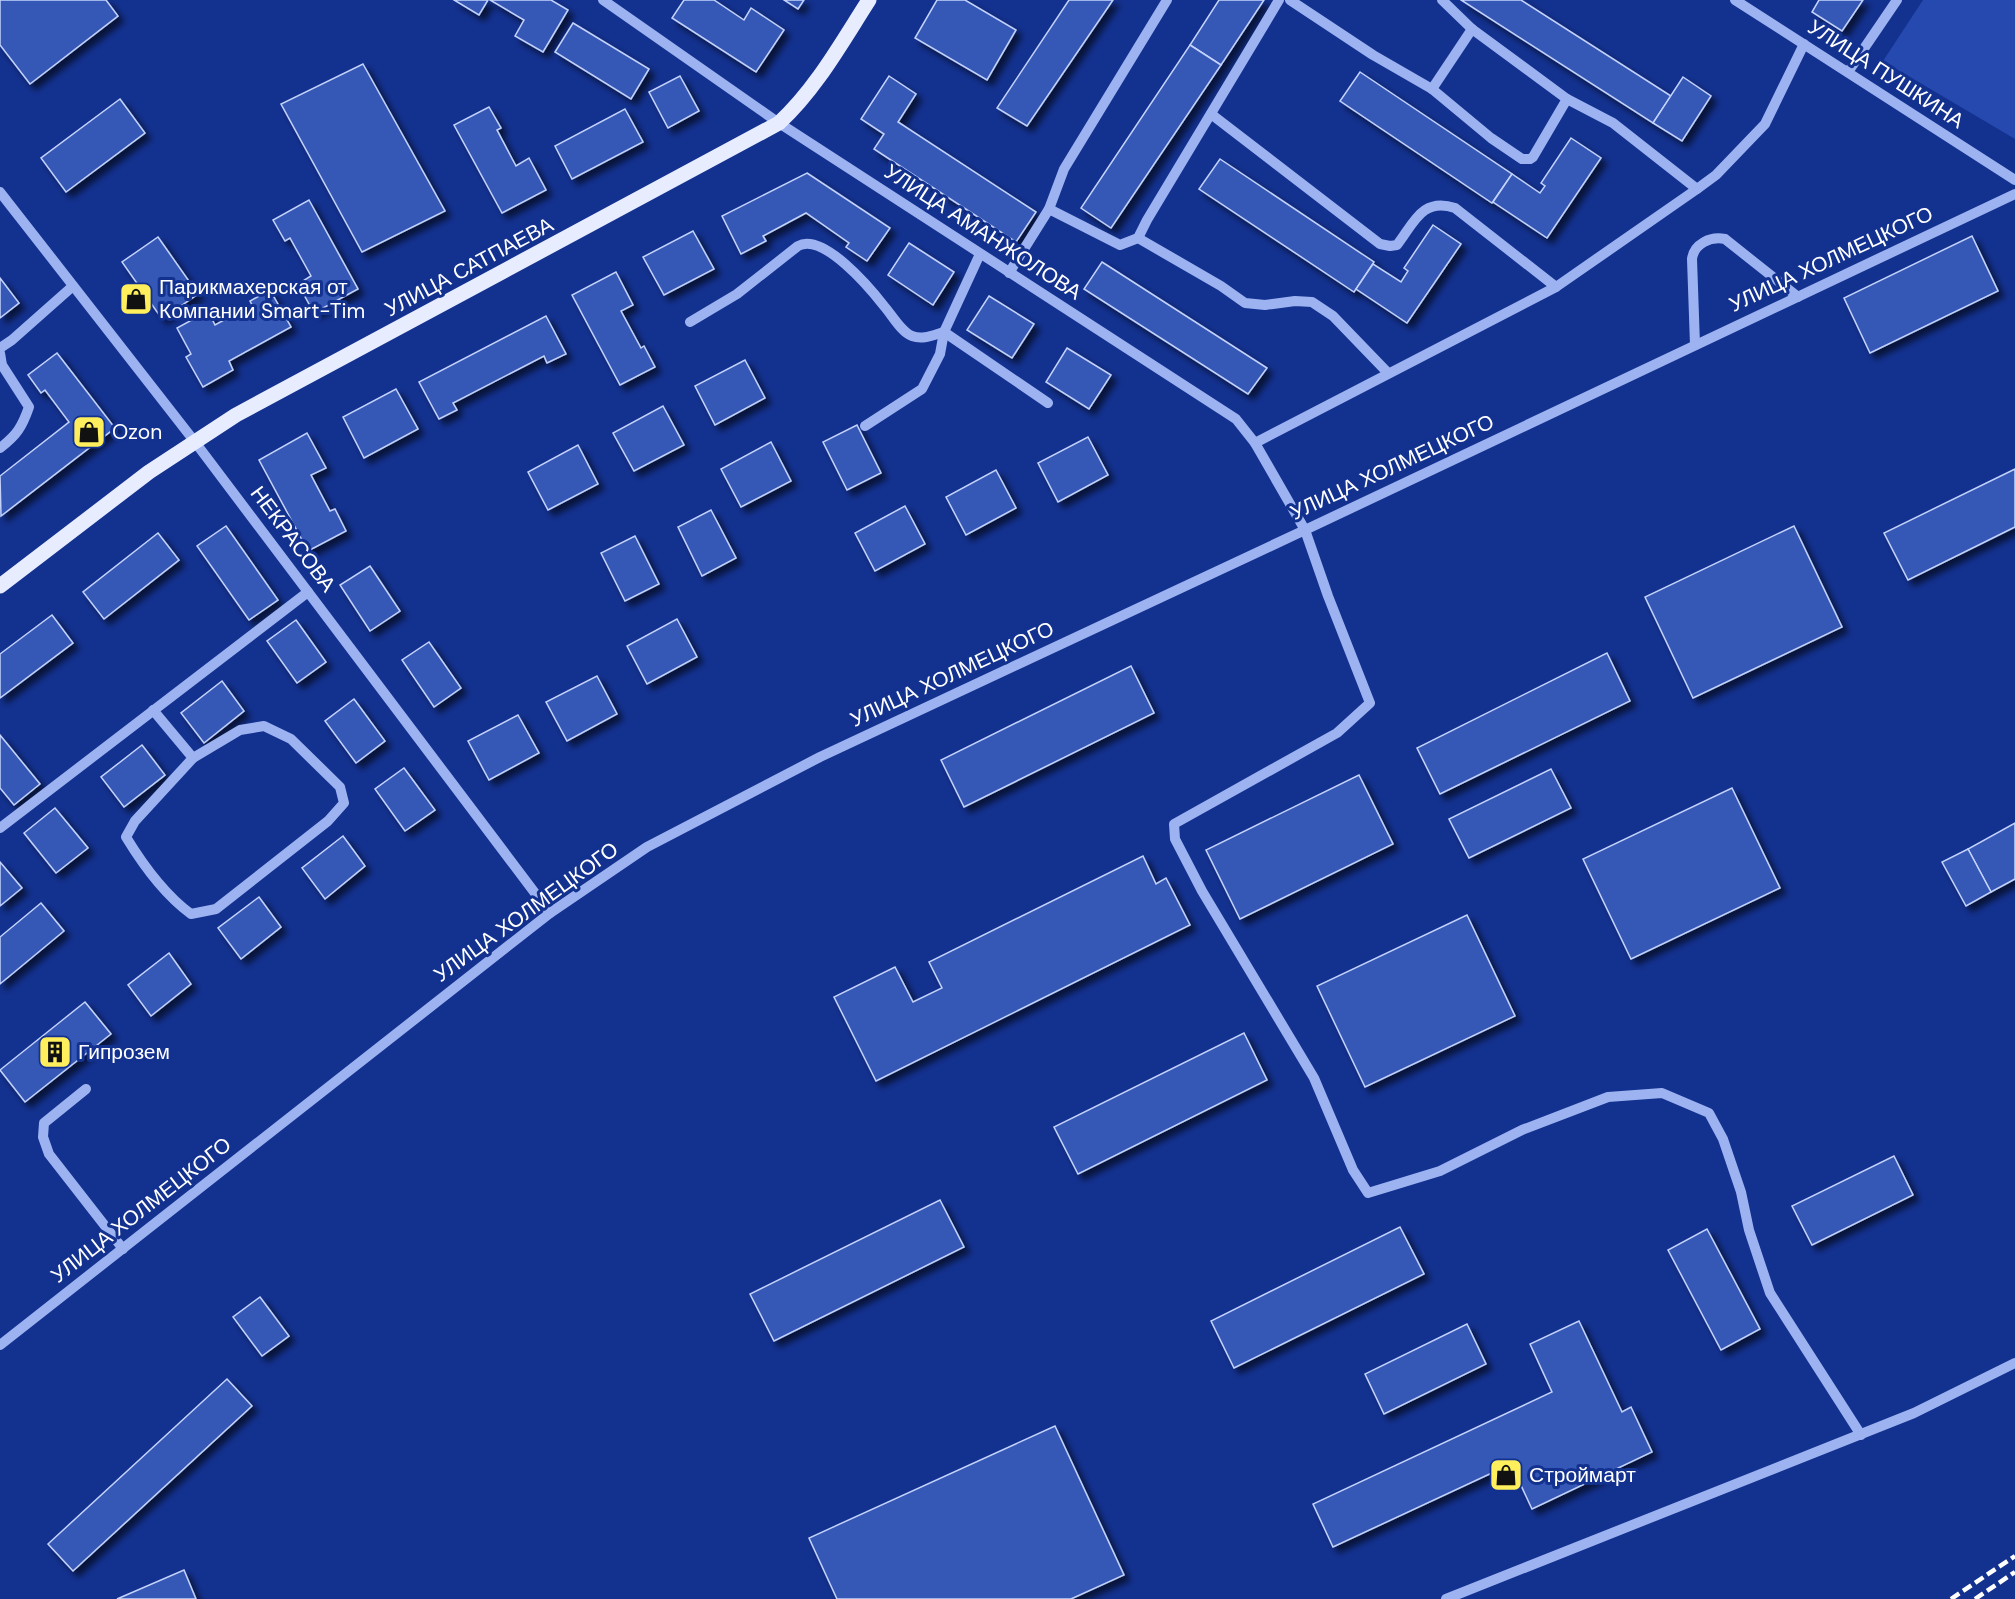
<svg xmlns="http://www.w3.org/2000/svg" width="2015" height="1599" viewBox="0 0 2015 1599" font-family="'DM Sans',sans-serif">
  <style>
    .green { fill: #2549ae }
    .building { fill: #3658b6; stroke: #c4d3fc; stroke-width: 1.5; filter: url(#shadow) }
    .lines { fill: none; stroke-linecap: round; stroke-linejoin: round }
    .minor { stroke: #9db3f1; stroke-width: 10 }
    .major { stroke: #e7ecff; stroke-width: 15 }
    .rail { stroke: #fff; stroke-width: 4.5; stroke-dasharray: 10 4.5; stroke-linecap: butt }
    .labels { text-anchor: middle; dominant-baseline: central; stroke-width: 6; stroke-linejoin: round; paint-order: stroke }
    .street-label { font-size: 21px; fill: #fff; stroke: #13318f }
    .poi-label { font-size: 21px; fill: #fff; stroke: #13318f; text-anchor: start }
  </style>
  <defs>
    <filter id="shadow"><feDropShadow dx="5.5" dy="5.5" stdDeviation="3" flood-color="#0009"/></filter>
  </defs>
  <rect width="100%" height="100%" fill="#13318f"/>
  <path class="green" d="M1923,0H2015V139L1883,61Z"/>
  <g class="building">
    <path d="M0,0H106L118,16L30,84L0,45Z"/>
    <path d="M454,0H488L479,15Z"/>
    <path d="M490,0H551L568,10L543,52L515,36L524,20Z"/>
    <path d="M684,0H714L744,20L751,8L784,30L756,72L672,18Z"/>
    <path d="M784,0H804L798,9Z"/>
    <path d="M937,0H965L1016,30L987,80L915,38Z"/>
    <path d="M1069,0H1113L1027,126L997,108Z"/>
    <path d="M1219,0H1264L1221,65L1190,45Z"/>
    <path d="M1461,0H1521L1671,96L1653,123Z"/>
    <path d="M1819,0H1863L1842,31L1812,12Z"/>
    <path d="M573,23L649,69L631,99L555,52Z"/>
    <path d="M1190,45L1221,65L1111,228L1081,208Z"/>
    <path d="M363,64L445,211L362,252L281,104Z"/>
    <path d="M1360,72L1512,174L1492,203L1340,101Z"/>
    <path d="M680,76L699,111L668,128L649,92Z"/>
    <path d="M889,76L916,94L898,122L1036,212L1016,242L874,149L884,134L861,119Z"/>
    <path d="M1683,77L1711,96L1682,141L1653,123Z"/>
    <path d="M120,99L145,133L66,192L41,158Z"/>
    <path d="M489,107L501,128L497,130L516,166L529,158L546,190L502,213L454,125Z"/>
    <path d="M625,109L643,142L572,179L555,146Z"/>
    <path d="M1571,138L1601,158L1547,238L1493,202L1512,174L1540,193L1545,186L1541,183Z"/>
    <path d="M1220,159L1374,262L1354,292L1199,189Z"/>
    <path d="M807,173L890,228L867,261L846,247L849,243L806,213L763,236L766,241L741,254L722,216Z"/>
    <path d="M309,200L358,289L314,313L298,284L311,276L290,238L285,241L273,220Z"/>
    <path d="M1433,225L1461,244L1407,323L1356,289L1373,264L1401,282L1408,271L1404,268Z"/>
    <path d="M693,231L714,269L664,295L643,257Z"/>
    <path d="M1972,236L1998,291L1870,353L1844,298Z"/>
    <path d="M158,237L198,294L162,319L122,262Z"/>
    <path d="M909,243L954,272L933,305L888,275Z"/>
    <path d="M1102,262L1267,368L1248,394L1084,289Z"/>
    <path d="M616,272L633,305L621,311L641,348L644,346L655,367L620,385L572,295Z"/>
    <path d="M0,278L19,303L0,318Z"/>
    <path d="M270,290L291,327L229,361L233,370L203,387L186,357L191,354L177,328L208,311L215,325L252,305L250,301Z"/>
    <path d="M989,296L1034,324L1012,358L967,330Z"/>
    <path d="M546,316L566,354L547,363L544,356L453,403L457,410L439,419L419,382Z"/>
    <path d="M1067,348L1111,375L1089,409L1046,382Z"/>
    <path d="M57,353L115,428L1,516L0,476L69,422L45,390L41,393L28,375Z"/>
    <path d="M745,360L765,398L715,425L695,386Z"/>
    <path d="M396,389L418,429L364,458L343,417Z"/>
    <path d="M663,406L684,445L634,471L613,433Z"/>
    <path d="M857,425L881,473L847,490L823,442Z"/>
    <path d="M307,433L326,468L311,475L330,511L335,509L346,531L308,551L259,460Z"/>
    <path d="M1088,437L1108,475L1058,502L1038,463Z"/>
    <path d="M771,442L791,481L741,507L721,469Z"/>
    <path d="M578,445L598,484L548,510L528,472Z"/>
    <path d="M2015,469V527L1908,580L1884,533Z"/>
    <path d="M996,470L1016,508L966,535L946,497Z"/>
    <path d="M905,506L925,544L875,571L855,533Z"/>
    <path d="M711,510L736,558L702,576L678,527Z"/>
    <path d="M226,526L278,600L249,620L197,546Z"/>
    <path d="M1794,526L1842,627L1693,698L1645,597Z"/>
    <path d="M158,533L179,560L104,619L83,592Z"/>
    <path d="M635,536L659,584L625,601L601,553Z"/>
    <path d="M370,566L400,611L370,631L340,585Z"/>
    <path d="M52,615L73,643L0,698V654Z"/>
    <path d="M677,619L697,657L647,684L627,646Z"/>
    <path d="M296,620L326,662L297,683L267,641Z"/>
    <path d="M429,642L461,688L434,707L402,660Z"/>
    <path d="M1607,653L1630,701L1440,794L1417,748Z"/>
    <path d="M1131,666L1154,713L964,807L941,760Z"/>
    <path d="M597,676L617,714L567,741L546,702Z"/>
    <path d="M222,681L244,711L204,743L181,713Z"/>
    <path d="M354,699L385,741L356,763L325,721Z"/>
    <path d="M518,715L539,753L489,780L468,741Z"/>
    <path d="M0,735L40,784L14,805L0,788Z"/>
    <path d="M142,745L165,775L124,807L101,777Z"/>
    <path d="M404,768L435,810L405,831L375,789Z"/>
    <path d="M1551,769L1571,808L1469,858L1449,819Z"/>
    <path d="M1359,775L1393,844L1240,919L1206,850Z"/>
    <path d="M1732,788L1780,888L1631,959L1583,859Z"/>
    <path d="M55,808L88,848L56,873L24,833Z"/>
    <path d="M2015,823V879L1991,892L1968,849Z"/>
    <path d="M343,836L365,866L325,899L302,868Z"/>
    <path d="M1968,849L1991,892L1966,906L1942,862Z"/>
    <path d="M1143,856L1156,884L1166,878L1190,925L876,1081L834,997L895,967L913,1002L942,988L929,962Z"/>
    <path d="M0,862L22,888L0,906Z"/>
    <path d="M259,897L281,927L241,959L218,928Z"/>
    <path d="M41,903L64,931L0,984V937Z"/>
    <path d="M1467,915L1515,1016L1365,1087L1317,986Z"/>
    <path d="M169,953L191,984L151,1016L128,985Z"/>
    <path d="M85,1002L111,1034L25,1102L0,1070Z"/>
    <path d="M1244,1033L1267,1080L1078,1174L1054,1127Z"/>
    <path d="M1894,1156L1913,1195L1812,1245L1792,1206Z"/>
    <path d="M940,1200L964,1247L774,1341L750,1294Z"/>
    <path d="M1400,1227L1424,1274L1234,1368L1211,1321Z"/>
    <path d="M1707,1229L1760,1329L1721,1350L1668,1250Z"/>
    <path d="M260,1297L289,1336L262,1356L233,1317Z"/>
    <path d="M1579,1321L1622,1412L1631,1407L1652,1452L1532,1509L1511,1464L1333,1547L1313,1504L1552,1392L1530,1344Z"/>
    <path d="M1467,1324L1486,1364L1384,1414L1365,1374Z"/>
    <path d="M227,1379L252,1406L73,1571L48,1544Z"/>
    <path d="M1055,1426L1124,1575L1071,1599H837L809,1538Z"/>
    <path d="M184,1570L196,1599H117Z"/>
  </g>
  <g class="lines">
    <g class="minor">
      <path d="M603,0L779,123L1236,419L1255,443L1305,530L1328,596L1370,703L1337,733L1174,824L1175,839L1202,891L1314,1078L1353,1170L1368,1193L1440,1171L1522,1130L1608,1097L1662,1093L1709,1113L1723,1139L1741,1192L1749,1230L1770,1293L1861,1435"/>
      <path d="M1290,0L1373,55L1432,89L1491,138L1522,159H1530L1533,157L1567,99"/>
      <path d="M1442,0L1472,29L1567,99L1613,123L1697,189"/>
      <path d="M1735,0L2015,180"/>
      <path d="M1848,72L1897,0"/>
      <path d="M1432,89L1472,29"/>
      <path d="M1211,114L1380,244L1390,246L1397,245C1414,223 1422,197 1455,208L1556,287"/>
      <path d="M0,192L195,442L550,913"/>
      <path d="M1049,209L1120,245L1138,238L1147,220L1279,0"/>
      <path d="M1138,238L1221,286L1245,303L1265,305L1295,301L1312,302L1333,316L1388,373"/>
      <path d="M1009,273L1049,209L1064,169L1167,0"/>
      <path d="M690,322L737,294L798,246C823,232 870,288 884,306C892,315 901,332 912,336C923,340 933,335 944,332L1048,403"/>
      <path d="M1695,345L1692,259C1694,244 1710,236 1725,239L1798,297"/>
      <path d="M0,348L12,340L73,286"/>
      <path d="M0,353L2,365L29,407C22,427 17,435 0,448"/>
      <path d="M865,426L922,389L940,354L944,332L980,254"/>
      <path d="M1255,443L1556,287L1697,189L1716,175L1765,124L1804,44"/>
      <path d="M153,710L193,758"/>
      <path d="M264,726L291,739L340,787L344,803L328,821L216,909L191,914C165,895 143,865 126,837L135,821L193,758L240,730Z"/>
      <path d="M0,828L308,592"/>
      <path d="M86,1089L44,1123L43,1137L49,1154L123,1249"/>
      <path d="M0,1345L550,913L647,847L820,757L1305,530L2015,194"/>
      <path d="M1446,1599L1914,1413L2015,1363"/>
    </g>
    <path class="major" d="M0,586L149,472L236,415L779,123C816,89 842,42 869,0"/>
    <g class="rail">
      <path d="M1951,1599L2015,1556"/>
      <path d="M1975,1599L2015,1572"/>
    </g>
  </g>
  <defs>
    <g id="shop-square" transform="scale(1.725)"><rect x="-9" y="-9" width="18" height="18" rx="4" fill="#ffef5d" stroke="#13318f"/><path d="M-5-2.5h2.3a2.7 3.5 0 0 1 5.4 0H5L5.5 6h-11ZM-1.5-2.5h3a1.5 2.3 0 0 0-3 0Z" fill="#111"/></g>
    <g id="building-square" transform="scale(1.725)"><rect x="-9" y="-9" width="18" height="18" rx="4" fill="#ffef5d" stroke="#13318f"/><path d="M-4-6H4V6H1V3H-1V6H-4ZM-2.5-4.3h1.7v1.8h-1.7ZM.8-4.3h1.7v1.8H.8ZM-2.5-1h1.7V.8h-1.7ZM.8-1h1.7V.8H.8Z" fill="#111"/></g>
  </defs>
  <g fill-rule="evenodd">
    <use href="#shop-square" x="136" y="299"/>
    <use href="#shop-square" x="89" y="432"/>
    <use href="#building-square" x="55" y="1052"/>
    <use href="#shop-square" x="1506" y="1475"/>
  </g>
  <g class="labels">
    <g class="street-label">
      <text transform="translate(1886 74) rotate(33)">УЛИЦА ПУШКИНА</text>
      <text transform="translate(983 232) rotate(33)">УЛИЦА АМАНЖОЛОВА</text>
      <text transform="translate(1831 259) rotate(-25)">УЛИЦА ХОЛМЕЦКОГО</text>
      <text transform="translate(469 267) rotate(-28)">УЛИЦА САТПАЕВА</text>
      <text transform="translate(1392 467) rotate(-25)">УЛИЦА ХОЛМЕЦКОГО</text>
      <text transform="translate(293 539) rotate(53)">НЕКРАСОВА</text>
      <text transform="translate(952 674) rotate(-25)">УЛИЦА ХОЛМЕЦКОГО</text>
      <text transform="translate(526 912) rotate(-36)">УЛИЦА ХОЛМЕЦКОГО</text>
      <text transform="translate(141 1210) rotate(-38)">УЛИЦА ХОЛМЕЦКОГО</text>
    </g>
    <g class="poi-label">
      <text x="159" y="287">Парикмахерская от<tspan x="159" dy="24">Компании Smart-Tim</tspan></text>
      <text x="112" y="432">Ozon</text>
      <text x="78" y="1052">Гипрозем</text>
      <text x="1529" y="1475">Строймарт</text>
    </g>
  </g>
</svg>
